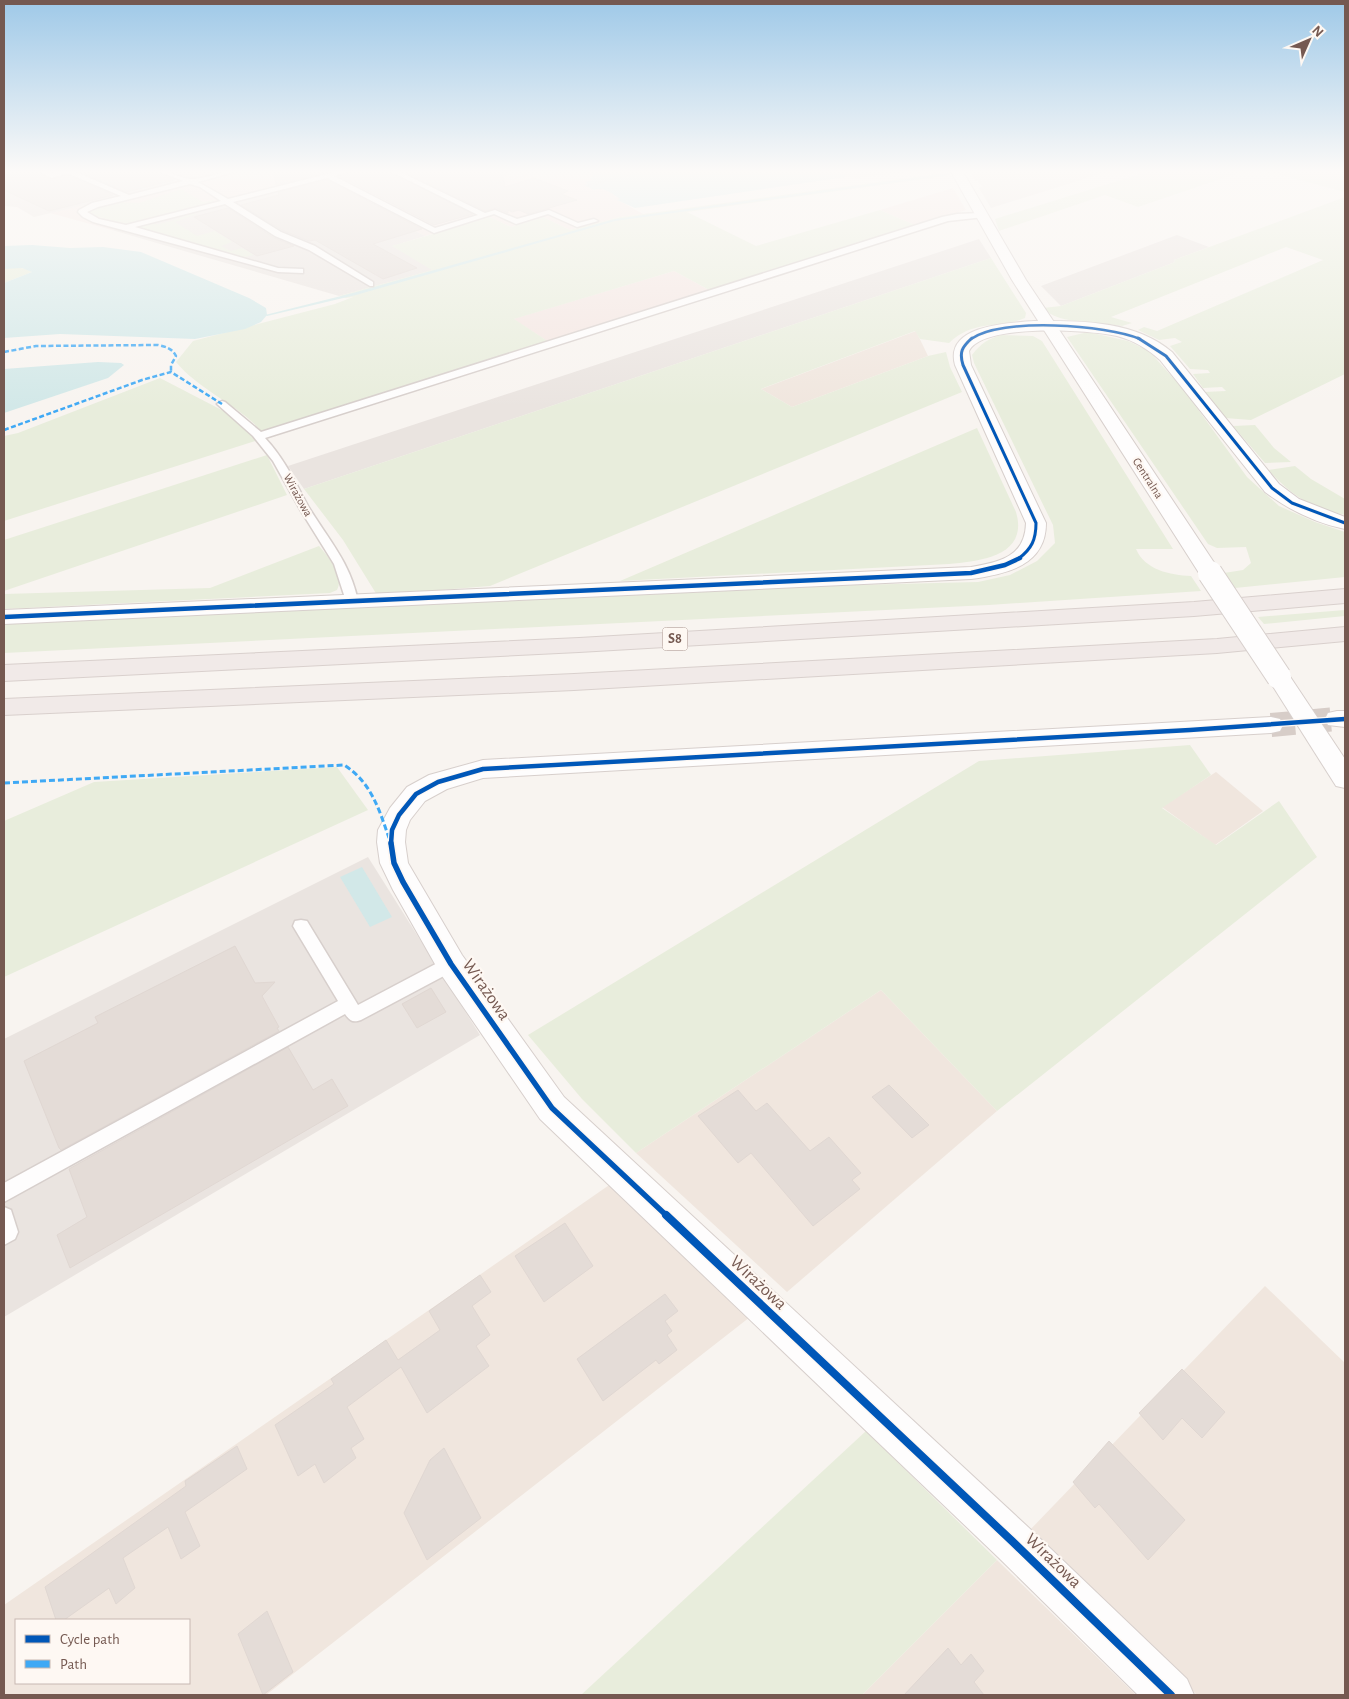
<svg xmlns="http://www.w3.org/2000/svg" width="1349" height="1699" viewBox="0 0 1349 1699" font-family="'Alegreya Sans',sans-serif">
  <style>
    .residential { fill: #f0e6de; fill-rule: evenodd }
    .commercial { fill: #f4e6e2 }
    .industrial { fill: #eae4e0 }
    .green { fill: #e8eddc }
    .water { fill: #d2e8e8 }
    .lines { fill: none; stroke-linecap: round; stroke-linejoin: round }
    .stream { fill: #d2e8e8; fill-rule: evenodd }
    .building { fill: #e4dcd7; stroke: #e0d7d2 }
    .minor-tunnel { stroke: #d7cdc8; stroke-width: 24; stroke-dasharray: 24 12; stroke-linecap: butt }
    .service-casing { stroke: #d7cfcc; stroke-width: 3 }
    .minor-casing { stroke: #d7cfcc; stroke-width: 2 }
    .tertiary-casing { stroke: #d7cfcc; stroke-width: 2 }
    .motorway-casing { stroke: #d9d0cd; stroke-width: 2 }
    .path { stroke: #dad2d1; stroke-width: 2; stroke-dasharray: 0.5 2; stroke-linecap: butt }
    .service { fill: #fefdfd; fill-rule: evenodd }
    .minor { fill: #fefdfd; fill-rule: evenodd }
    .tertiary { fill: #fefdfd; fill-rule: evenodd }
    .motorway { fill: #f1eae8; fill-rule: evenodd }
    .minor-bridge-casing { stroke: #d7cfcc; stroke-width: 26; stroke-linecap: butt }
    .minor-bridge { stroke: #fefdfd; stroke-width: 24 }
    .quiet-far1 { stroke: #3fa9f5; stroke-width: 2.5; stroke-dasharray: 5 2.5; stroke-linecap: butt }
    .quiet { stroke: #3fa9f5; stroke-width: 3; stroke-dasharray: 6 3; stroke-linecap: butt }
    .cycleway-far4-casing { stroke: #fef8f3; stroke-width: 4.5 }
    .cycleway-far3-casing { stroke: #fef8f3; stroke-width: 5 }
    .cycleway-far2-casing { stroke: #fef8f3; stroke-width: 7 }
    .cycleway-far1-casing { stroke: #fef8f3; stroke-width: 9 }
    .cycleway-casing { stroke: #fef8f3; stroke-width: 11 }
    .cycleway-far4 { stroke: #0057b8; stroke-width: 2.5 }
    .cycleway-far3 { stroke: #0057b8; stroke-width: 3 }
    .cycleway-far2 { stroke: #0057b8; stroke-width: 4.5 }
    .cycleway-far1 { stroke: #0057b8; stroke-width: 5.5 }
    .cycleway { stroke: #0057b8; stroke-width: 8 }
    .labels { text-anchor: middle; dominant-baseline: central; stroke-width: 4.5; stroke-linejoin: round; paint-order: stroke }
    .far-street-label { font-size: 12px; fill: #755951; stroke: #fef8f3 }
    .shield { fill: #fef8f3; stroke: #9e8982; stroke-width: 1 }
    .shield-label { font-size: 14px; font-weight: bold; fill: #755951 }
    .near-street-label { font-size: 18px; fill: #755951; stroke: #fef8f3 }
  </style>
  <rect width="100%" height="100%" fill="#f8f4f0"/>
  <g class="residential">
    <path d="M916,331L928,356L792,407L761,389Z"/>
    <path d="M1216,772L1263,811L1215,845L1162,807Z"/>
    <path d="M881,990L997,1111L787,1292L636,1153Z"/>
    <path d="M615,1181L750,1317L266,1695H4V1605ZM16,1620H189V1683H16Z"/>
    <path d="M1265,1286L1345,1363V1695H1197L1028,1532Z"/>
    <path d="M997,1560L1136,1695H862Z"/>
  </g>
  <g class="commercial">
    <path d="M184,170H556L563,174L574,171L578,173L589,172L594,176L591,178L594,180L585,185L594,190L598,188L607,190L617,195L615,196L621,199L618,200L643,214L620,217L570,230L543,217L511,227L490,217L425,236L313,178L112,230L50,213L198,178Z"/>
    <path d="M953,188L966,210L917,226L880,210Z"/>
    <path d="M674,271L711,291L549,342L513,319Z"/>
  </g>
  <g class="industrial">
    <path d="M4,170H184L199,178L34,217L17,207L4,206Z"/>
    <path d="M994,170H1112L991,208L979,188L982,187L978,181H975L971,173Z"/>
    <path d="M313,178L425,236L393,246L433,270L339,296L112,230Z"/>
    <path d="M1177,235L1209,247L1174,260L1175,262L1061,306L1041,286Z"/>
    <path d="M979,239L991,258L304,489L288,466Z"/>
    <path d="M368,857L480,1035L4,1317V1039Z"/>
  </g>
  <g class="green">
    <path d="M836,170H923L857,178L846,177L845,174Z"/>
    <path d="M1153,170H1247L1138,207L1105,195L999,231L995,219Z"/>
    <path d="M1261,170H1345V192Z"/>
    <path d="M944,173L946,176L687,212L756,246L880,210L917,226L711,291L674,271L514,319L549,342L262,432C238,404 200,391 176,362L193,341L335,304L353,297L346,298L339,296L432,270L392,246L490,217L511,227L543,217L570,230L620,217L643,214Z"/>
    <path d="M181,189L203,202L214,200L210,205L129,225L88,214L92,208L113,202L139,203Z"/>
    <path d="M1345,197V374L1251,420L1225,418L1204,392L1226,391L1222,387L1203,388L1193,374L1210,373L1208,370L1190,369L1170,346L1182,342L1175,338L1159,340L1138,330L1144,327L1157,331L1323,260L1286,247L1111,317L1132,323L1122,326C1101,322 1058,325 1043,308L1061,306L1175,262L1174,260Z"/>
    <path d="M191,213L197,214L175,222L197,236L215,231L232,242L221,246L231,251L242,248L254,255L239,258L139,229L140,226C150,222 152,225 160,224C168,222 177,219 185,217L183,214Z"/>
    <path d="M991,258L1026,313L1025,318C998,329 974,319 949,343L920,339L915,331L761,389L792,407L928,356L946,352L950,367L962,392L490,586L377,595L343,540L304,489Z"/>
    <path d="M14,267L27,269L32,272L4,283V269Z"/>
    <path d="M1088,332L1128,341L1149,351L1184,390L1247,477L1279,506L1315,522L1345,532V577L1235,588L1224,573L1243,570L1251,563L1246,547L1217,548L1208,544L1067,337Z"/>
    <path d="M1001,335L1033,336L1042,341L1173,549H1136C1145,570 1170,575 1191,576L1201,591L989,605L4,653V624L855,585L978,582L1010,575L1037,561L1055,543L1053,525L974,363L972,355C981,343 988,339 1001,335Z"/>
    <path d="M160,378L241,420L258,440L4,521V436L18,433Z"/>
    <path d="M1255,425L1274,448L1291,462L1265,463L1233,426Z"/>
    <path d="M977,428L1016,512C1029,556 980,561 949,564L620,581Z"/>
    <path d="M267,455L287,495L4,591V540Z"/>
    <path d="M1295,466L1311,479L1345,499V515C1307,506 1294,497 1268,470Z"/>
    <path d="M319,546C329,558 345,575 337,590L330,593L4,609V594L210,588Z"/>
    <path d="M1345,610V616L1264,624L1258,617Z"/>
    <path d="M1190,745L1211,775L1162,808L1216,845L1279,801L1317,857L997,1111L881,990L636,1153L582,1099L528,1035L979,761Z"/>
    <path d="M337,767L368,810L4,977V821L94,782Z"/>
    <path d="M866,1431L997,1560L862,1695H581Z"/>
  </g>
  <g class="water">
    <path d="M556,170H836L845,174L846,177L635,208L617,200L620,199C615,196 605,186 594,190L584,185L588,184L585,182L593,180L590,178L593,177L592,174L574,171L563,174Z"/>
    <path d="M32,245L70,248L103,247L141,252L249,298L266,308L267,315L261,322L245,329L195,339L60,334L4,338V283L32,272L22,268L4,269V246Z"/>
    <path d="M98,362L121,363L124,365L108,378L4,413V369Z"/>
    <path d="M362,867L392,917L370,927L340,877Z"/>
  </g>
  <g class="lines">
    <g class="stream">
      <path d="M973,170H983L966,173L964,172Z"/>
      <path d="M949,173L950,175L615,221L356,295L267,316L265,315L353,293L615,219Z"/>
    </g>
  </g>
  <g class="building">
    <path d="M4,170H34L51,180L67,175L113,195L49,211L4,190Z"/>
    <path d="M76,170H154L174,180L126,192Z"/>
    <path d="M273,170H336L276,185Z"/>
    <path d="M356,170H386L473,214L434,225L339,176Z"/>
    <path d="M400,170H502L505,187L534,178L568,191L561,194L577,200L528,214L519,210L512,212L508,210V213L496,208L485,211Z"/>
    <path d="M327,180L422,229L373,244L417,268L383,279L315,240L309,241L282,230L241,205L279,195L278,192Z"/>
    <path d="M228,208L274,238L294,246L257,256L194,217Z"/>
    <path d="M235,946L255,983L275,982L262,996L279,1027L277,1028L279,1031L61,1150L59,1148L24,1061L98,1023L95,1017Z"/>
    <path d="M431,988L446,1012L417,1028L402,1004Z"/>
    <path d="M288,1047L313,1090L332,1079L348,1106L70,1268L57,1235L87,1217L69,1169Z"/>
    <path d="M889,1085L929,1125L912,1138L872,1097Z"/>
    <path d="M738,1090L756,1111L767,1103L810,1151L829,1137L861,1173L852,1180L860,1189L813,1226L751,1153L738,1163L698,1116Z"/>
    <path d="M565,1223L593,1266L544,1302L515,1256Z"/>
    <path d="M480,1275L491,1292L472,1306L490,1335L476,1346L489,1366L427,1413L401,1367L347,1407L364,1439L351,1448L356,1458L324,1483L315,1464L298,1476L275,1425L334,1384L331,1379L386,1340L398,1360L440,1330L429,1311Z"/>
    <path d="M665,1294L678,1311L665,1321L672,1331L667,1335L677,1350L659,1364L656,1360L603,1401L577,1359Z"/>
    <path d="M1182,1369L1225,1412L1202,1438L1182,1418L1163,1440L1139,1413Z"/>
    <path d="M1109,1441L1185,1520L1148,1560L1099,1504L1095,1508L1073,1482Z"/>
    <path d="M237,1446L247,1469L185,1512L200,1546L181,1559L168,1527L123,1558L135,1588L116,1604L109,1588L64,1620H56L45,1587L186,1486L185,1481Z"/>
    <path d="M444,1448L481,1518L427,1560L404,1513L430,1460Z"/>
    <path d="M267,1611L293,1672L263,1695L238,1634Z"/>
    <path d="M948,1648L961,1665L971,1654L984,1671L974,1682L984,1695H904Z"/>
  </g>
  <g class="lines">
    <path class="minor-tunnel" d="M1271,725L1337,719"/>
    <g class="service-casing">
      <g id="service">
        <path d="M36,170H44L52,174L62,170H71L129,195L183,181L156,170C169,170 178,178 190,179C201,180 226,170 241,170L198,182L228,199L343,170H354L334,176L435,228L478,215L388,170H396L485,213L495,210L517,219L549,210L578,223L594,219L598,221L577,227L548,214L516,224L494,214L434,233L327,178L233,202L281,232L315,246L373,282V286H370L309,250L275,236L225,204L135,227L278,268L303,269V273L278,272L93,222L83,217L78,212L79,210L92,203L121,196L67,173L52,178ZM190,184L200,187L221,201L126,225L99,219L87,212L98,207Z"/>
        <path d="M981,213H984V217L948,221L265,438C284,458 295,482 308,506C328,539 350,562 358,601L356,604H348L346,601L334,564L301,511L273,461L253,436L217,404L222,401L225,402L261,432L942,217L957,214Z"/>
        <path d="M301,920L307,921L358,1005L445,959L451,957L457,959L459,964L457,969L361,1020C353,1023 350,1021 345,1014L4,1202V1183L338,1001L293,926L295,921Z"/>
        <path d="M4,1207L11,1210L18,1232L15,1239L4,1245Z"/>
      </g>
    </g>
    <g class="minor-casing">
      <g id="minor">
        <path d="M950,170H962L1026,280L1221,573L1218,578L1210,579L1202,578L1199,573L1012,280Z"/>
        <path d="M1279,669L1287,672L1345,759V788L1336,786L1267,677L1271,672Z"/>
        <path d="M1337,711H1345V727L1328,725L1325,719L1328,713Z"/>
        <path d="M1271,717L1280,719L1283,725L1280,731L1271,733L483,778L447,789L425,801L410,820L406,830L405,842L408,863L462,955L564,1097L1028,1527L1187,1679L1194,1695H1138L998,1557L540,1119L440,973L393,890L380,863L377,842L378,830L390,808L407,787L429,775L483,760Z"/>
      </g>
    </g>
    <g class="tertiary-casing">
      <path id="tertiary" d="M1034,321C1081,321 1134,320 1172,352L1279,484L1299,499L1345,517V529C1316,523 1289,510 1265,492L1160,360C1148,349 1133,340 1117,336C1089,330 983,323 969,351L971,365L1046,523C1046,566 1006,574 971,579L4,624V610L971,567C1000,562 1025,557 1026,523L955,365C944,325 1008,323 1034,321Z"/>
    </g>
    <g class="motorway-casing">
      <g id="motorway">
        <path d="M1345,589V603L1194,616L579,652L4,681V665L579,638L1194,602Z"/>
        <path d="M1345,627V641L1217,653L574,690L4,715V699L574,674L1217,639Z"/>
      </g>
    </g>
    <g class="path">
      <path d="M494,170L514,179"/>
      <path d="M489,186L534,173"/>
      <path d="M586,186L645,171"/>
    </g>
    <use href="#service" class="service"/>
    <use href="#minor" class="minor"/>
    <use href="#tertiary" class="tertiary"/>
    <use href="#motorway" class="motorway"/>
    <g class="minor-bridge-casing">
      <path id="minor-bridge" d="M1210,573L1279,677"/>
    </g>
    <use href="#minor-bridge" class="minor-bridge"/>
    <g class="quiet-far1">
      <path d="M4,352L36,346L158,345C166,347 172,348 176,356L171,365V372"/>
      <path d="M4,430L142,380L171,372L222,404"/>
    </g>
    <path class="quiet" d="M4,783L344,765C371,782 379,809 389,838"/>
    <g class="cycleway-far4-casing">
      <path id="cycleway-far4" d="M971,339C1001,317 1107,325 1140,339"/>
    </g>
    <g class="cycleway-far3-casing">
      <g id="cycleway-far3">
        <path d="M972,338C962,347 959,352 963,365L1036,523C1036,539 1032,549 1018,559"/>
        <path d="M1138,338L1166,356L1272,488L1292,503L1345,523"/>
      </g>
    </g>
    <g class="cycleway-far2-casing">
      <g id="cycleway-far2">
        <path d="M4,617L971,573L1005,565L1020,558"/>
        <path d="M391,844L392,830L399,815L416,794L438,782L483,769L1190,730L1345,719"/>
      </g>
    </g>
    <g class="cycleway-far1-casing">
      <path id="cycleway-far1" d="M391,843L394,863L403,882L451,964L552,1108L667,1216"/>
    </g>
    <g class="cycleway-casing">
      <path id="cycleway" d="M666,1215L1013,1542L1171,1695"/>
    </g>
    <use href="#cycleway-far4" class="cycleway-far4"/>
    <use href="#cycleway-far3" class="cycleway-far3"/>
    <use href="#cycleway-far2" class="cycleway-far2"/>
    <use href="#cycleway-far1" class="cycleway-far1"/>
    <use href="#cycleway" class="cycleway"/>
  </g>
  <linearGradient id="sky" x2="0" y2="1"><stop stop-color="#9fc9e8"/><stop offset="0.42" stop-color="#fcfaf8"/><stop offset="1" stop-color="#fcfaf8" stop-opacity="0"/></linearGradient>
  <rect width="1349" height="408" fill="url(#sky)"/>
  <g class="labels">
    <g class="far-street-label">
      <text transform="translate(1148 478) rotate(57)">Centralna</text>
      <text transform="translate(298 495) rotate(61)">Wirażowa</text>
    </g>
    <rect class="shield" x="662.5" y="627.5" width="25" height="23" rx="4"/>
    <g class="shield-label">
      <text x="675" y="639">S8</text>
    </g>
    <g class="near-street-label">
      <text transform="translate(486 990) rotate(55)">Wirażowa</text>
      <text transform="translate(758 1283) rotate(43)">Wirażowa</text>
      <text transform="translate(1053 1561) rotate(44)">Wirażowa</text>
    </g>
  </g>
  <rect width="1349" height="1699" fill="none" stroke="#755951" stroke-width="10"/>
  <rect x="15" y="1619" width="175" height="65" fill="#fef8f3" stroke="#c7b8b2"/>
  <rect x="25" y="1635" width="25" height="8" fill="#0057b8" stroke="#c7b8b2"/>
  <text x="60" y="1644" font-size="15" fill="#755951">Cycle path</text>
  <rect x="25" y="1660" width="25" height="8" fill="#3fa9f5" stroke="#c7b8b2"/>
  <text x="60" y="1669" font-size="15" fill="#755951">Path</text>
  <g transform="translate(1309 40) rotate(45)" stroke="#fef8f3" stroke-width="4" paint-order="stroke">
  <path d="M0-4L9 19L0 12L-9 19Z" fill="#755951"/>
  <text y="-8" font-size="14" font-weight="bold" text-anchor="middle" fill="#755951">N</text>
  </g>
</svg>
